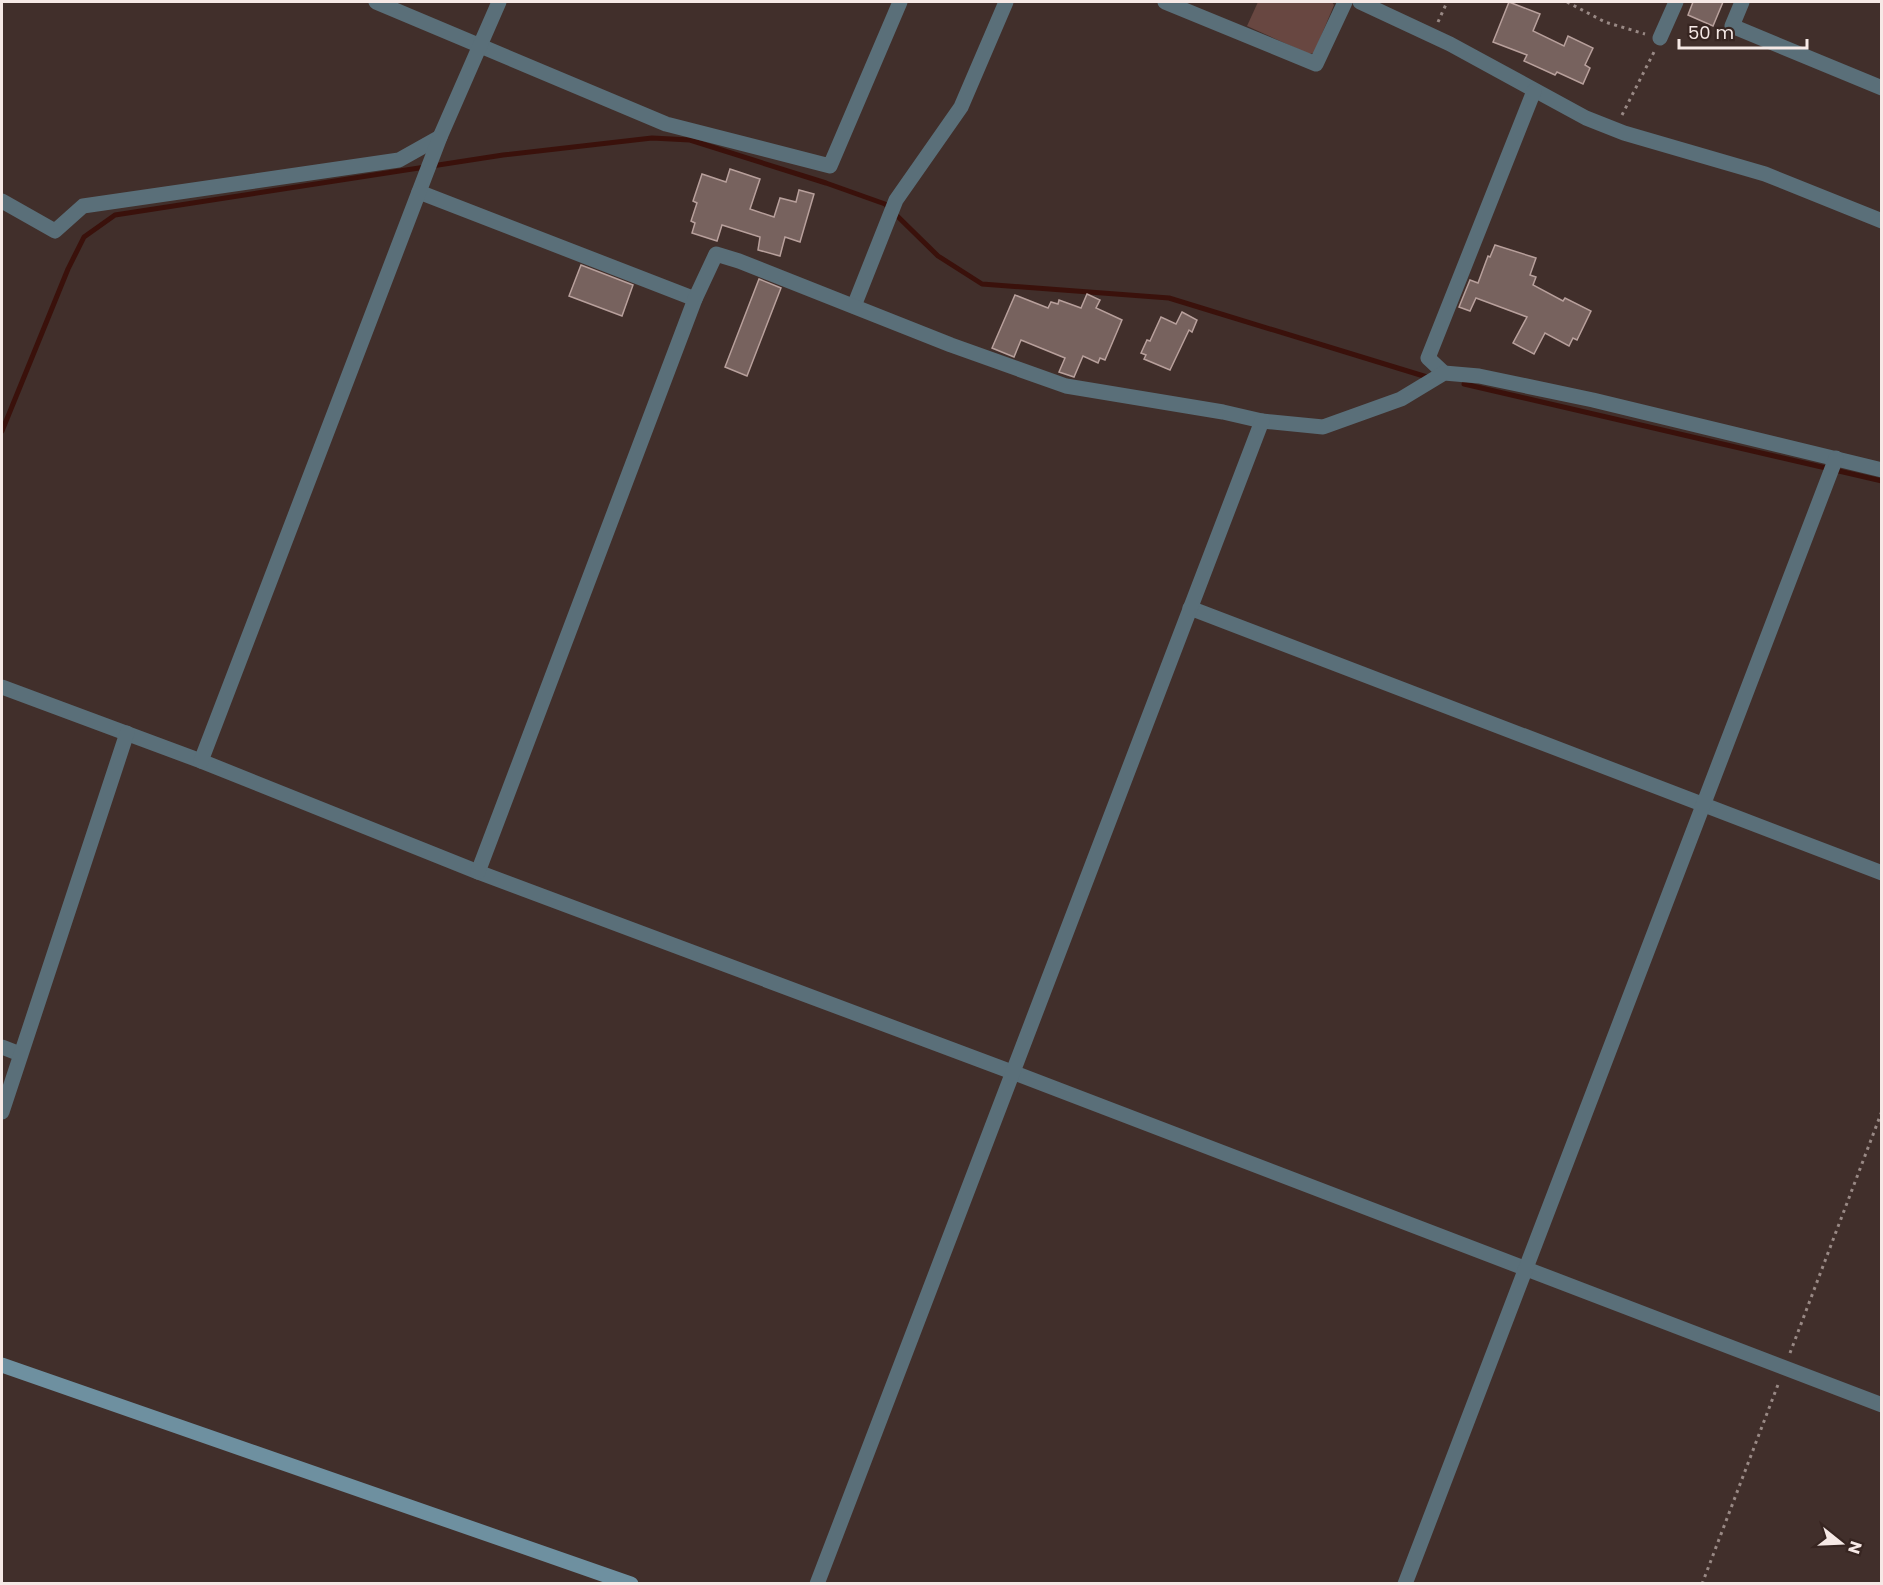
<svg xmlns="http://www.w3.org/2000/svg" width="1883" height="1585" viewBox="0 0 1883 1585" font-family="Poppins,sans-serif">
  <style>
    .green { fill: #684741 }
    .lines { fill: none; stroke-linecap: round; stroke-linejoin: round }
    .stream { stroke: #3a110b; stroke-width: 5 }
    .building { fill: #77625e; stroke: #b8a09c; stroke-width: 1.5 }
    .path { stroke: #998985; stroke-width: 3; stroke-dasharray: 3 4.5; stroke-linecap: butt }
    .street { stroke: #5a6f79; stroke-width: 15 }
    .secondary { stroke: #6e90a0; stroke-width: 15 }
  </style>
  <rect width="100%" height="100%" fill="#412f2b"/>
  <path class="green" d="M1258,2H1332L1334,5L1314,53L1309,54L1247,26Z"/>
  <g class="lines">
    <g class="stream">
      <path d="M1464,384L1882,481"/>
      <path d="M2,431L68,269L84,237L115,215L503,155L652,138L690,140L826,183L885,204L938,256L982,284L1169,298L1427,377"/>
    </g>
  </g>
  <g class="building">
    <path d="M1509,2L1540,14L1533,31L1564,46L1568,36L1593,48L1585,65L1590,68L1583,84L1557,72L1555,75L1524,61L1527,55L1493,42Z"/>
    <path d="M1693,2H1723L1713,26L1688,15Z"/>
    <path d="M730,169L760,179L750,209L774,217L780,198L796,202L799,190L814,194L800,242L785,237L780,256L758,250L760,237L722,225L717,241L692,233L695,223L691,221L697,203L693,201L702,174L726,182Z"/>
    <path d="M1495,245L1536,258L1530,275L1536,277L1533,285L1563,301L1565,298L1591,311L1577,340L1573,338L1569,346L1545,333L1534,354L1513,343L1527,317L1476,298L1470,311L1459,307L1470,280L1478,283L1488,256L1490,257Z"/>
    <path d="M581,265L633,285L622,316L569,296Z"/>
    <path d="M759,279L781,288L747,376L725,367Z"/>
    <path d="M1087,294L1100,300L1096,308L1122,320L1105,360L1100,358L1098,363L1083,356L1074,377L1059,372L1065,358L1021,340L1014,357L992,348L1015,295L1048,308L1051,302L1058,304L1059,300L1081,308Z"/>
    <path d="M1182,312L1197,320L1192,332L1189,330L1170,370L1144,359L1146,355L1141,353L1147,340L1150,341L1161,317L1176,324Z"/>
  </g>
  <g class="lines">
    <g class="path">
      <path d="M1567,2L1605,22L1645,34"/>
      <path d="M1438,22L1447,2"/>
      <path d="M1622,115L1654,52"/>
      <path d="M1790,1353L1882,1111"/>
      <path d="M1702,1584L1779,1382"/>
    </g>
    <g class="street">
      <path d="M376,2L666,124L830,166L900,2"/>
      <path d="M1165,2L1316,64L1345,2"/>
      <path d="M1360,2L1450,44L1586,118L1624,133L1765,174L1882,221"/>
      <path d="M1742,2L1732,26L1882,88"/>
      <path d="M1660,38L1676,2"/>
      <path d="M419,192L695,299"/>
      <path d="M2,201L55,231L83,206L399,160L440,137"/>
      <path d="M854,306L896,200L961,107L1006,2"/>
      <path d="M1444,373L1428,358L1534,91"/>
      <path d="M1190,608L1882,873"/>
      <path d="M2,687L201,761L478,872L1012,1072L1882,1405"/>
      <path d="M201,761L440,137L499,2"/>
      <path d="M478,872L695,299L716,254L739,261L951,345L1066,386L1223,412L1262,421L1323,427L1401,399L1444,373L1479,376L1593,400L1882,470"/>
      <path d="M2,1047L20,1054"/>
      <path d="M2,1112L127,733"/>
      <path d="M817,1584L1262,421"/>
      <path d="M1405,1584L1836,458"/>
    </g>
    <path class="secondary" d="M2,1365L631,1584"/>
  </g>
  <rect width="1883" height="1585" fill="none" stroke="#f6e9e6" stroke-width="6"/>
  <g transform="translate(1841 1543) rotate(108)" stroke="#372521" stroke-width="4.5" paint-order="stroke">
  <path d="M0-4.5L10 22L0 15L-10 22Z" fill="#f6e9e6"/>
  <text y="-9" font-size="16" font-weight="bold" text-anchor="middle" fill="#f6e9e6">N</text>
  </g>
  <path d="M1679 39v9h128v-9" fill="none" stroke="#f6e9e6" stroke-width="3"/>
  <text x="1688" y="39" font-size="18" fill="#f6e9e6" stroke="#372521" stroke-width="4.5" paint-order="stroke">50 m</text>
</svg>
